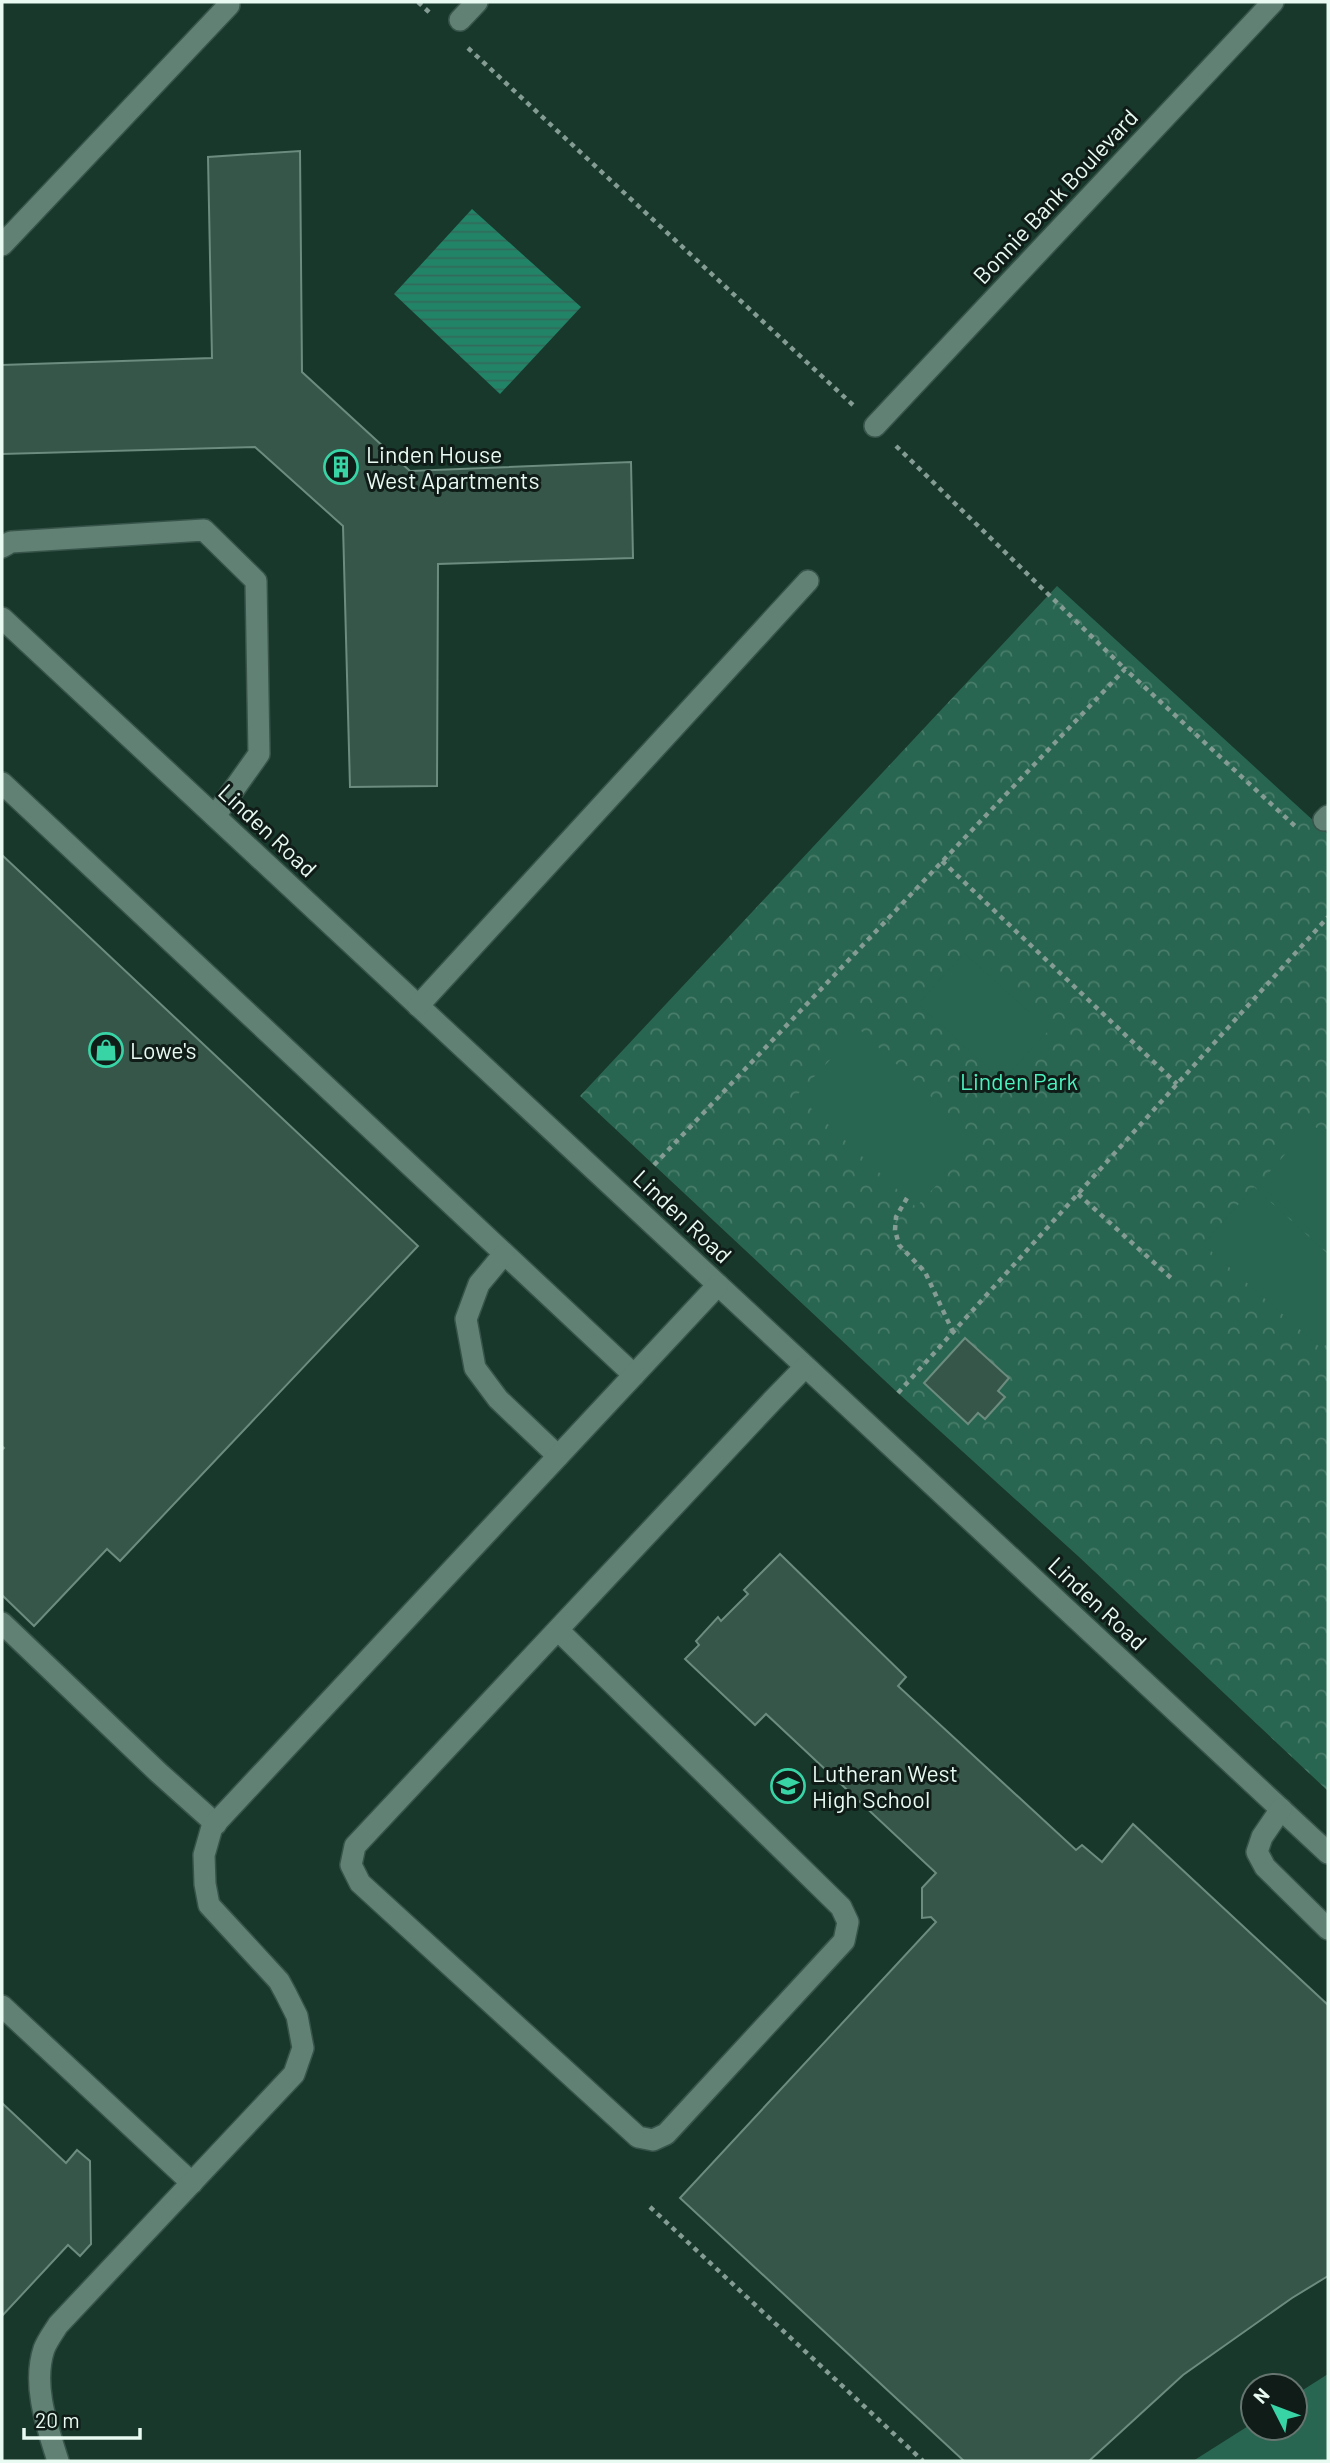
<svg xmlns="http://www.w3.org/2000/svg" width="1330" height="2463" viewBox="0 0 1330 2463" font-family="Barlow,sans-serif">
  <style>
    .park { fill: url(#park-crowns) }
    .garden { fill: #296651 }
    .water { fill: url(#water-rules) }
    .building { fill: #365649; stroke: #6b8c7e; stroke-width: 2 }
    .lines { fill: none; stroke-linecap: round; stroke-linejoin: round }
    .minor-casing { stroke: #38544a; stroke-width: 24 }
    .path { stroke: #849c93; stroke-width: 4.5; stroke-dasharray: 5 5; stroke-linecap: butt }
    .minor { stroke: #608174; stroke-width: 21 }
    .labels { text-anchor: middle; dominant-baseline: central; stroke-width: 6; stroke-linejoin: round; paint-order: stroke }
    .street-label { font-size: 23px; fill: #e8faf2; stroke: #0f1c17 }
    .poi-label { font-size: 23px; fill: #e8faf2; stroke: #0f1c17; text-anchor: start }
    .park-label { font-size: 23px; fill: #4bf3bf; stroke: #0f1c17 }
  </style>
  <defs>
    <pattern id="park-crowns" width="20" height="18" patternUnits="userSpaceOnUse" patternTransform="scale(1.75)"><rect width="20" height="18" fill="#296651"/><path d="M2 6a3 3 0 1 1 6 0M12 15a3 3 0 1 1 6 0" fill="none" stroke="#487d6a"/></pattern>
    <pattern id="water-rules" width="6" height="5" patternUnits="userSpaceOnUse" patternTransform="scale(1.75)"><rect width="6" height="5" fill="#228467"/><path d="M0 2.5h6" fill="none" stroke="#326a5a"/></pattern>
  </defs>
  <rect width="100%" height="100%" fill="#18382c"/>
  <path class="park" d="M1057,586L1328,834V1791L1078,1556L898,1393L580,1096Z"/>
  <g class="garden">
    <path d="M964,953L1049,1030L1002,1081L918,1004Z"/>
    <path d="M859,1029L978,1141L916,1207L797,1095Z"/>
    <path d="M1312,1124L1328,1138V1246L1259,1184Z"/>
    <path d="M1254,1187L1328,1254V1342L1322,1349L1203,1244Z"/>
    <path d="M1328,2374V2461H1193L1253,2423V2428H1295V2395Z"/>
  </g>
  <path class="water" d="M472,209L581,307L500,394L394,294Z"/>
  <g class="building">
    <path d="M300,151L302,372L410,471L631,462L633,558L438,564L437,786L350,787L343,526L255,447L2,454V365L212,358L208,157Z"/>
    <path d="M2,855L418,1246L120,1561L107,1549L34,1626L2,1595V1450L4,1448L2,1446Z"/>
    <path d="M965,1338L1009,1378L998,1391L1005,1397L985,1419L978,1413L968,1424L924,1383Z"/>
    <path d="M780,1554L906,1677L898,1686L1076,1850L1082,1845L1102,1862L1133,1824L1328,2005V2276L1292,2298L1183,2375L1089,2461H964L680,2198L936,1922L931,1917L922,1918V1888L936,1873L766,1714L755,1725L685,1659L699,1645L696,1641L718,1617L721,1621L748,1594L744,1590Z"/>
    <path d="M2,2103L66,2163L77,2150L90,2161L91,2244L80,2256L68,2245L2,2316Z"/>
  </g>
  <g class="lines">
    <g class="minor-casing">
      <g id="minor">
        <path d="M460,20L477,2"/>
        <path d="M2,245L229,5"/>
        <path d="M875,426L1273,2"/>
        <path d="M2,547L11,542L204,530L256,581L259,754L215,816"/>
        <path d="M2,618L1328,1853"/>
        <path d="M2,783L634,1375"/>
        <path d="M1324,820L1328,816"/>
        <path d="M418,1006L808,581"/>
        <path d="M504,1254L479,1284L466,1319L475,1368L498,1399L558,1456"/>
        <path d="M2,1623L159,1773L216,1824"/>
        <path d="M558,1630L841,1907L848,1922L844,1941L666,2134L653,2140L638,2137L360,1883L351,1865L355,1846L772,1401L805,1367"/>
        <path d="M1281,1809L1262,1837L1257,1852L1265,1867L1328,1929"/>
        <path d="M2,2006L192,2183"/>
        <path d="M58,2461C47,2426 32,2385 44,2349C47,2341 53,2333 58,2325L294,2074L303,2048L297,2016L286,1994L279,1981L209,1905L205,1884L204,1855L212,1827L718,1285"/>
      </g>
    </g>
    <g class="path">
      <path d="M418,2L430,13"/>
      <path d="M468,48L854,406"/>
      <path d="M896,446L1125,669"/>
      <path d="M942,861L1177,1084"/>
      <path d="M654,1165L1125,669L1295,826"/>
      <path d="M1078,1194L1171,1278"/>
      <path d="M907,1198L896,1217L895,1230L899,1245L925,1272L953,1332"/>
      <path d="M898,1393L1328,917"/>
      <path d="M650,2207L923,2461"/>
    </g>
    <use href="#minor" class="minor"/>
  </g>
  <defs>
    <g id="building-ring" transform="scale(1.75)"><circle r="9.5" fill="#0f1c17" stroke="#38d4a6" stroke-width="1.5"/><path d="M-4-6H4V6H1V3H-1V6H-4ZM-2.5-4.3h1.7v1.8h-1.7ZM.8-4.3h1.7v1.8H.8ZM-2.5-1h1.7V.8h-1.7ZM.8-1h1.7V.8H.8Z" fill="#38d4a6"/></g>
    <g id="shop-ring" transform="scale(1.75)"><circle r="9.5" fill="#0f1c17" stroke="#38d4a6" stroke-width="1.5"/><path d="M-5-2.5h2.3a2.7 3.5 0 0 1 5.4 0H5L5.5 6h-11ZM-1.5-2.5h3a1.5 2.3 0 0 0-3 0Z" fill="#38d4a6"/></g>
    <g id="school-ring" transform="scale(1.75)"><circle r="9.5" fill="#0f1c17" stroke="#38d4a6" stroke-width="1.5"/><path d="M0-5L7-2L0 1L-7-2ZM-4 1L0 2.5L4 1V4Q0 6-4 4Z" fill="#38d4a6"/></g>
  </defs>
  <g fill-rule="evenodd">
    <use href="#building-ring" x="341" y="467"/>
    <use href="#shop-ring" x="106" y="1050"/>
    <use href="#school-ring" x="788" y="1786"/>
  </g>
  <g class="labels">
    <g class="street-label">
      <text transform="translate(1055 196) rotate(-47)">Bonnie Bank Boulevard</text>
      <text transform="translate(268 830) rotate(43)">Linden Road</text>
      <text transform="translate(683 1216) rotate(43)">Linden Road</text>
      <text transform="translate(1098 1603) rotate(43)">Linden Road</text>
    </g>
    <g class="poi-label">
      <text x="366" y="454">Linden House<tspan x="366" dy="26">West Apartments</tspan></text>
      <text x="130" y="1050">Lowe's</text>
      <text x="812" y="1773">Lutheran West<tspan x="812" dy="26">High School</tspan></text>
    </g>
    <g class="park-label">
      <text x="1019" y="1081">Linden Park</text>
    </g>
  </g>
  <rect width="1330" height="2463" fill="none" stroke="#e8faf2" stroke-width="7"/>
  <g transform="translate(1274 2407) rotate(312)"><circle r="33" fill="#0f1c17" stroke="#66756f" stroke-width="2"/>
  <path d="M0-5L12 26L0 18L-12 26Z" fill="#38d4a6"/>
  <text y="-10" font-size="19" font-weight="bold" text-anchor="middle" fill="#e8faf2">N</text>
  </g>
  <path d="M24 2428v10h116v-10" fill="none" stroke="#e8faf2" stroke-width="3.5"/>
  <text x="35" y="2428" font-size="21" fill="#e8faf2" stroke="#0f1c17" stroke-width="5" paint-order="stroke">20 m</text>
</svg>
